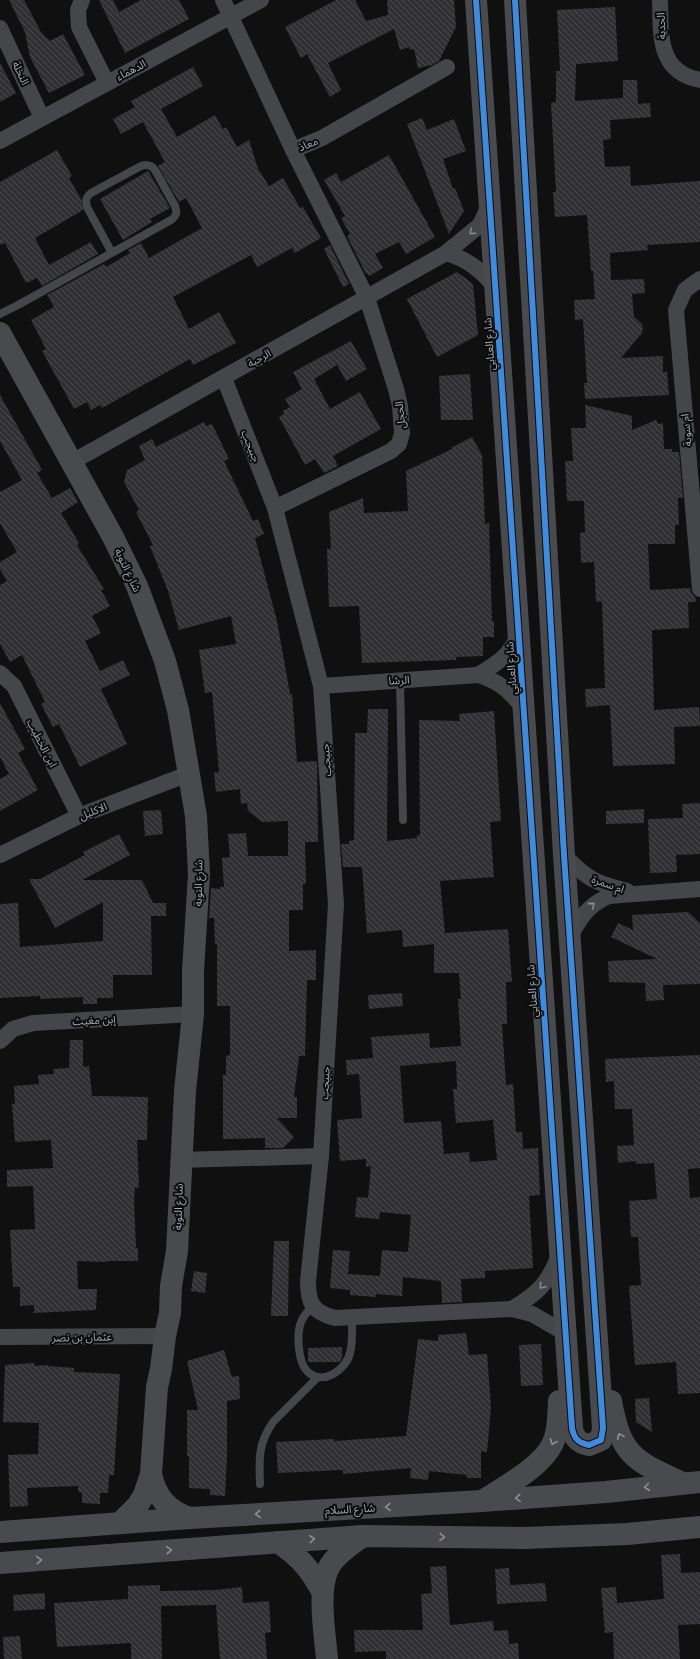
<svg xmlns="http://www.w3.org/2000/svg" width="700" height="1659" viewBox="0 0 700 1659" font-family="'PT Sans Narrow','Noto Sans Arabic',sans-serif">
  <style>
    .building { fill: url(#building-back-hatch); fill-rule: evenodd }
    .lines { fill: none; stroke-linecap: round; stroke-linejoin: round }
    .lane { stroke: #454649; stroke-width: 8 }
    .street { stroke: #454649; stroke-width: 16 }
    .secondary { stroke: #494a4d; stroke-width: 22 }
    .cycleway-casing { stroke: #0b0b0c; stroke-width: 8 }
    .cycleway { stroke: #408adc; stroke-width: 6 }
    .oneway { stroke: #858a92 }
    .oneway2 { stroke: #8b9099 }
    .labels { text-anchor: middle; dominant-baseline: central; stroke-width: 4; stroke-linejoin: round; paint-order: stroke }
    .street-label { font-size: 11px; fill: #a1a7b2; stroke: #0b0b0c }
  </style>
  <defs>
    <pattern id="building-back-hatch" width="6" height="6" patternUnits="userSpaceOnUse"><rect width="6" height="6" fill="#313133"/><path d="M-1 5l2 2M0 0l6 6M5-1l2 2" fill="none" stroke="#4c4c4e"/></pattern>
  </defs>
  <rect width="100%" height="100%" fill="#101011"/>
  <g class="building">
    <path d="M9,0H24L41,32L50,41L63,34L85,75L49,93L30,57L25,32Z"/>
    <path d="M99,0H113L119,12L141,0H179L189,19L125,53Z"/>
    <path d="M336,0H355L366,21L388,15L387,0H454L456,27L439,61L432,65L418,68L414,49L410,50L409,47L400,50L394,29L328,63L341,90L330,97L307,54L301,58L285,27Z"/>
    <path d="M615,7L618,61L576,64L575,101L623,98V80H637L638,104L650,103L651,117L610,120L611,139L603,140L605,167L630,166L631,186L700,181V242L647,245L648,250L610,253L611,280L644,279L645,293L632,294L634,317L642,324L643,328L642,333L621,358L663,356V372H667L669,395L585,399L584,383H587L583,319L575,320L574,300L595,299L593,271H591L587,215L555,217L553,192H556L551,103L556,102V71H560L557,10Z"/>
    <path d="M0,63L16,93L0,102Z"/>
    <path d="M193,67L203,86L161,109L177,137L215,115L223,129L226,127L237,147L249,140L258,169L269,186L283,178L300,208L303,207L321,238L295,253L292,248L257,267L251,255L173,297L189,329L219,312L236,343L193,365L190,359L102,408L100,405L91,410L87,402L74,409L42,351L46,349L31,320L54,307L47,295L104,264L106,267L130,253L128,250L141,243L149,258L202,228L186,198L179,202L158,166L165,162L143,122L121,134L113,119L135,107L131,101Z"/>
    <path d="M422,118L427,130L454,119L466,151L443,159L453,189L455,188L464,211L449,234L407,124Z"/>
    <path d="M57,150L72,176L69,178L81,199L83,210L35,238L49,265L91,242L98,254L42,286L37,278L26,283L5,243L0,245V182Z"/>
    <path d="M389,155L435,237L406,254L399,242L375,254L383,268L369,276L367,273L366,274L347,236L350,234L341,218L345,216L324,180L336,173L341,182Z"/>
    <path d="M148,171L170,208L150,219L152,222L123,240L100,199Z"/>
    <path d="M330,245L349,284L343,287L324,249Z"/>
    <path d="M457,272L473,284L478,335L437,357L407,299Z"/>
    <path d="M351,341L367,369L346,381L337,365L314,379L330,409L360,392L381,429L333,456L338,466L324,473L315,459L305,465L279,417L284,414L283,411L290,407L285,399L302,389L293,372Z"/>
    <path d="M470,374L473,420H441L439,376Z"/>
    <path d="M0,395L42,470L37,473L52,498L70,488L78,502L61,513L79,543L77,545L104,589L101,590L110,606L92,616L101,633L85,641L100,671L123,660L130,675L101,689L127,744L80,767L59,724L53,727L41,704L45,702L22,655L10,662L0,644V585L7,581L0,569V562L17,552L0,523V492L22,480L0,441Z"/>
    <path d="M585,405L632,416V430L656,420L658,424L663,423L664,449H672V452H679L683,498H678L679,525H675V544H648L650,590L690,588L692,594L695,597L696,602H688L689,628L652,630L654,710L699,707L700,726L674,727L675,764L613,766L610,705L586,707L585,689L605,688L602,601L596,602L594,562L581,563L580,533L585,532L584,501H567L565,461H573L571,428H586Z"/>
    <path d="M204,422L206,426L212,424L229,459L224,461L253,521L258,519L264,534L255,538L277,621L290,694H292L297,762L317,761L318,842H305L306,884H303V910H289V951L316,950V980H307L305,1056H299L294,1097H297V1118H277L294,1137L283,1148H265V1138L223,1139V1075H226V1056L230,1055V1006H217V944H215L214,918H209L211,888L220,889V887H224L222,858L230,857L228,834L246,833L248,856H288V821L262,822L248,811L247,803L241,804L240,789L216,792L214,773L219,772L212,692L205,693L199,650L236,644L231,616L179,630L168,591L150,546L153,545L136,512L139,510L124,482L127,470L145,460L139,446L152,439L156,447Z"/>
    <path d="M472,437L482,455L485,524L489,523L492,621H494V637H483V656L456,657V660L362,663L359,606L329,607L327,549H331L329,512L363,498L364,513L408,511L406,471L452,449L451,448Z"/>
    <path d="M0,703L25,749L18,753L38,790L0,811V779L9,774L0,757Z"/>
    <path d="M368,709H388L387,841L417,838V835H420L419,720L460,721L459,714L494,711L501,821L490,822L494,877L440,881L445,933L508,929L512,982H506L507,1024H502L506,1085L513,1084L516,1132H522L523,1149L538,1148L540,1195L529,1196L533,1268L485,1271V1278L461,1279L462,1302L442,1303L441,1281L403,1277L402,1296L376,1294V1297L350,1295V1290L330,1288L333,1250L350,1251L348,1274L380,1276L382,1250L408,1252L411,1215L380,1212L379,1219L355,1217L357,1197L368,1198L371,1166L366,1167V1159L340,1161L337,1120L362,1118L359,1074L347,1075L346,1060L373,1058L371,1037L429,1033L430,1048L461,1046L458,999H461L459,973H434V944L403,947L402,930L367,933L362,867H343L341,844H349V841L354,840L355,733H367ZM456,1061L457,1089H453L456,1123L493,1120L497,1160L470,1162L469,1152L444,1154L441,1121L404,1123L400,1066Z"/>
    <path d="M700,803V854L676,855L677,872L650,873L648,819L683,818L682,804Z"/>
    <path d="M644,809V823L606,824V811Z"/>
    <path d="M161,810L163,834L145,836L143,811Z"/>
    <path d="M119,834L130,855L82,880H142L153,903H166V916H151L152,975H113V998H97V1004H83V997L40,999V996L0,998V904L18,903L20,947L103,941V902L55,928L29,879H40L85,855L83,852Z"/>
    <path d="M688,912L700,923V984L663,985L664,1000L646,1001L645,983L609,982L608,961L657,959L611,937L618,923L633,930L632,915Z"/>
    <path d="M402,993L403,1006L369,1009L368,995Z"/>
    <path d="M70,1040H83V1067L89,1066L92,1096L148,1097L147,1140H137L139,1188L135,1187L134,1202L136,1248H138V1261H107V1262L77,1261L78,1289H97L96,1310L34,1313V1305L20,1306V1287H13L10,1230L35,1229L33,1186L7,1187V1170L53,1168L51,1140L15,1142L12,1104H15L14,1086L39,1084L38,1075L54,1074L53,1069L69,1068Z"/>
    <path d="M700,1055V1168L688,1169L690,1198L700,1197V1393L678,1394L676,1362L635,1365L629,1286L641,1285L638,1237H631L629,1201L657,1199L654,1163L636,1164L635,1161L618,1163L617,1146L634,1145L632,1109H615L614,1081L606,1082L605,1059Z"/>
    <path d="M274,1241H289L288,1316H271Z"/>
    <path d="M194,1271L207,1273L205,1293L191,1291Z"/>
    <path d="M466,1333L469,1355L487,1354L491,1407L487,1452L481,1451V1478H467V1475L429,1471L428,1480L410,1478L411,1468L343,1474V1470L278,1473L276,1442L334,1439V1441L406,1436L418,1339L438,1341V1335Z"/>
    <path d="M541,1344L543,1385L521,1386L519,1345Z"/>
    <path d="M342,1347V1357L340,1362H308V1348Z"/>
    <path d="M224,1350L232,1377L239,1376L240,1399L227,1401V1456L225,1496L210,1495V1489L189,1488V1456H187V1410H198L187,1361Z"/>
    <path d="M34,1363V1366L48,1365V1366L74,1368V1372L120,1374L114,1475H109L108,1493H100V1504L82,1503V1492H78V1486L27,1488L28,1506L10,1507L8,1455L38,1454L39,1423L3,1422L5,1365Z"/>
    <path d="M649,1398L652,1432L636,1422L635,1399Z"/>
    <path d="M680,1554L681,1573L700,1572V1624L678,1625L680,1659H614L613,1632L605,1633L601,1588L616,1587L617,1603L664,1599L661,1555Z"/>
    <path d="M446,1566L450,1625L493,1621L494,1631L508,1630L509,1644L518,1643L519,1659H386V1651L355,1652L354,1630H423L421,1594L432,1593L430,1567Z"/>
    <path d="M509,1568L510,1585L545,1583L547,1601L497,1604L495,1569Z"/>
    <path d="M160,1585V1591L215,1590L242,1587L243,1603L269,1601L271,1632L265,1633L267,1659H220L216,1605L161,1606L162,1659H131V1643L57,1647L54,1603L128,1599V1586Z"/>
    <path d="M45,1593V1609L14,1611L13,1595Z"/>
    <path d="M20,1636L22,1659H4L3,1637Z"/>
  </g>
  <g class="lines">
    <g class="lane">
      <path d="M0,314L18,305L171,220C177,216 177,212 175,206L155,170C151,165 147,164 141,166L91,193C86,197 85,201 87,207L112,253"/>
      <path d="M400,680L403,820"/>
      <path d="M312,1307C307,1312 302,1317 300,1325C297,1336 298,1364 308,1372C323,1386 346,1370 350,1353C353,1342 352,1328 352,1316"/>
      <path d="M260,1484C259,1458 258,1444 273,1422L318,1377"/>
    </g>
    <g class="street">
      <path d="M82,0L78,10L79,27L107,83"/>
      <path d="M223,0L293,150L322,138L447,67"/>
      <path d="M660,0C661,34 657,72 700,80"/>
      <path d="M0,28L42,118"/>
      <path d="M0,141L261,0"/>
      <path d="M446,253C467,259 481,270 495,287"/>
      <path d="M700,279L685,290L676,310L700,589"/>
      <path d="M224,378L275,508L321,686L336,904L321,1156L308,1281C308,1303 312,1312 335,1318L512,1309L532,1314L567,1334"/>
      <path d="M72,462L446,253L480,225L489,205"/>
      <path d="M275,508L391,451L399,444L402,433L400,406L396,389L367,298L293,150"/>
      <path d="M0,673L14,686L79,816"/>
      <path d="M478,675C496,664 510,656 518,635"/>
      <path d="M321,686L478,675C500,682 509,690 523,708"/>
      <path d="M0,855L79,816L188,774"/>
      <path d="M564,855C587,879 595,883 627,891"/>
      <path d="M570,937C580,918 588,905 609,896L700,889"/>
      <path d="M0,1041L13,1029L33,1023L193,1014"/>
      <path d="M180,1160L321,1156"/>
      <path d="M512,1309C538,1293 548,1284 559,1255"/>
      <path d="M0,1337L165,1336"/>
    </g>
    <g class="secondary">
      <path d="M476,0L572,1428C574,1439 579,1443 589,1445L601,1440L603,1428L564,855L515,0"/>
      <path d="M0,333L113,537L137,586L165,661L178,710L196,816L199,874L193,971V1014L185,1091L177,1251L171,1286L170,1313L165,1336L161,1369L157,1387L151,1474L144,1495L138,1505L120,1523"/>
      <path d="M611,1401C621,1457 635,1461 683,1483"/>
      <path d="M151,1474C156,1497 168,1511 190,1518"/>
      <path d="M484,1500C505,1486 542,1467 553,1443C559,1430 558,1415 559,1401"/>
      <path d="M0,1532L190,1518L482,1501L606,1492L700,1482"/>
      <path d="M278,1542C301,1559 308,1566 322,1591"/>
      <path d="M0,1563L363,1536L525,1538L627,1534L700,1527"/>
      <path d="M327,1659C325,1634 316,1585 331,1564C339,1552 352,1544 363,1536"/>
    </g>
    <g class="cycleway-casing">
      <path id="cycleway" d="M476,0L572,1428C574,1439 579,1443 589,1445L601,1440L603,1428L564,855L515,0"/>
    </g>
    <use href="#cycleway" class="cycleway"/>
  </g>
  <defs><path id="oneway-chevron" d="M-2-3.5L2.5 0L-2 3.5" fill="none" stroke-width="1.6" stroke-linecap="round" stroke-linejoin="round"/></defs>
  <g class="oneway">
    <use href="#oneway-chevron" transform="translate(472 232) rotate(138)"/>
    <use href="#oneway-chevron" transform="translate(592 905) rotate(-40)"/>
    <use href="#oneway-chevron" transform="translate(542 1286) rotate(130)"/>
  </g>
  <g class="oneway2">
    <use href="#oneway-chevron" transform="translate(620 1436) rotate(-114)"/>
    <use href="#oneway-chevron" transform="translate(553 1442) rotate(112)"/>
    <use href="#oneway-chevron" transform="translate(647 1487) rotate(173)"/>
    <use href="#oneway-chevron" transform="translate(518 1498) rotate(176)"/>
    <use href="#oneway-chevron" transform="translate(388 1507) rotate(177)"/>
    <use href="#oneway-chevron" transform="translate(258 1514) rotate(177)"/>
    <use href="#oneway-chevron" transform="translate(442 1537) rotate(1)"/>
    <use href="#oneway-chevron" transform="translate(312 1539) rotate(-5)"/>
    <use href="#oneway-chevron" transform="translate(169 1550) rotate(-4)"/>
    <use href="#oneway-chevron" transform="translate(39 1560) rotate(-4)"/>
  </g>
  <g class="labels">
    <g class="street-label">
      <text transform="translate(661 26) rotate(-92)">الحدية</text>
      <text transform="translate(131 70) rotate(-28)">الدهماء</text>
      <text transform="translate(21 73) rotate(65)">النخلة</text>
      <text transform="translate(308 144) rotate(-23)">معاذ</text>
      <text transform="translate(489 344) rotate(-94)">شارع العنابي</text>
      <text transform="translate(259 358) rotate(-29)">الرحبة</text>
      <text transform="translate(400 415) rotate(-96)">الحجل</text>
      <text transform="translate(686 430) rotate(-95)">ام سوية</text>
      <text transform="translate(251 446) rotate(68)">جبيجب</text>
      <text transform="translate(128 570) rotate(65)">شارع التوبة</text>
      <text transform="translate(511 668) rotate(-94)">شارع العنابي</text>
      <text transform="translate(399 680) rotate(-4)">الرشا</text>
      <text transform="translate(42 743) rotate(63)">ابن الخطيب</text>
      <text transform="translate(326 760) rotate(-94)">جبيجب</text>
      <text transform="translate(93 811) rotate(-22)">الاكليل</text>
      <text transform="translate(198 883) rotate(-89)">شارع التوبة</text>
      <text transform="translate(608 884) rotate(19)">ام سمرة</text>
      <text transform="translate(532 991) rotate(-94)">شارع العنابي</text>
      <text transform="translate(94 1020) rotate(-3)">إبن مغيث</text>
      <text transform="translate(325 1083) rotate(-87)">جبيجب</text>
      <text transform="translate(178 1207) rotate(-88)">شارع التوبة</text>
      <text transform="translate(82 1337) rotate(-1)">عثمان بن نصر</text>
      <text transform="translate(350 1509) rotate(-3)">شارع السلام</text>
    </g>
  </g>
</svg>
